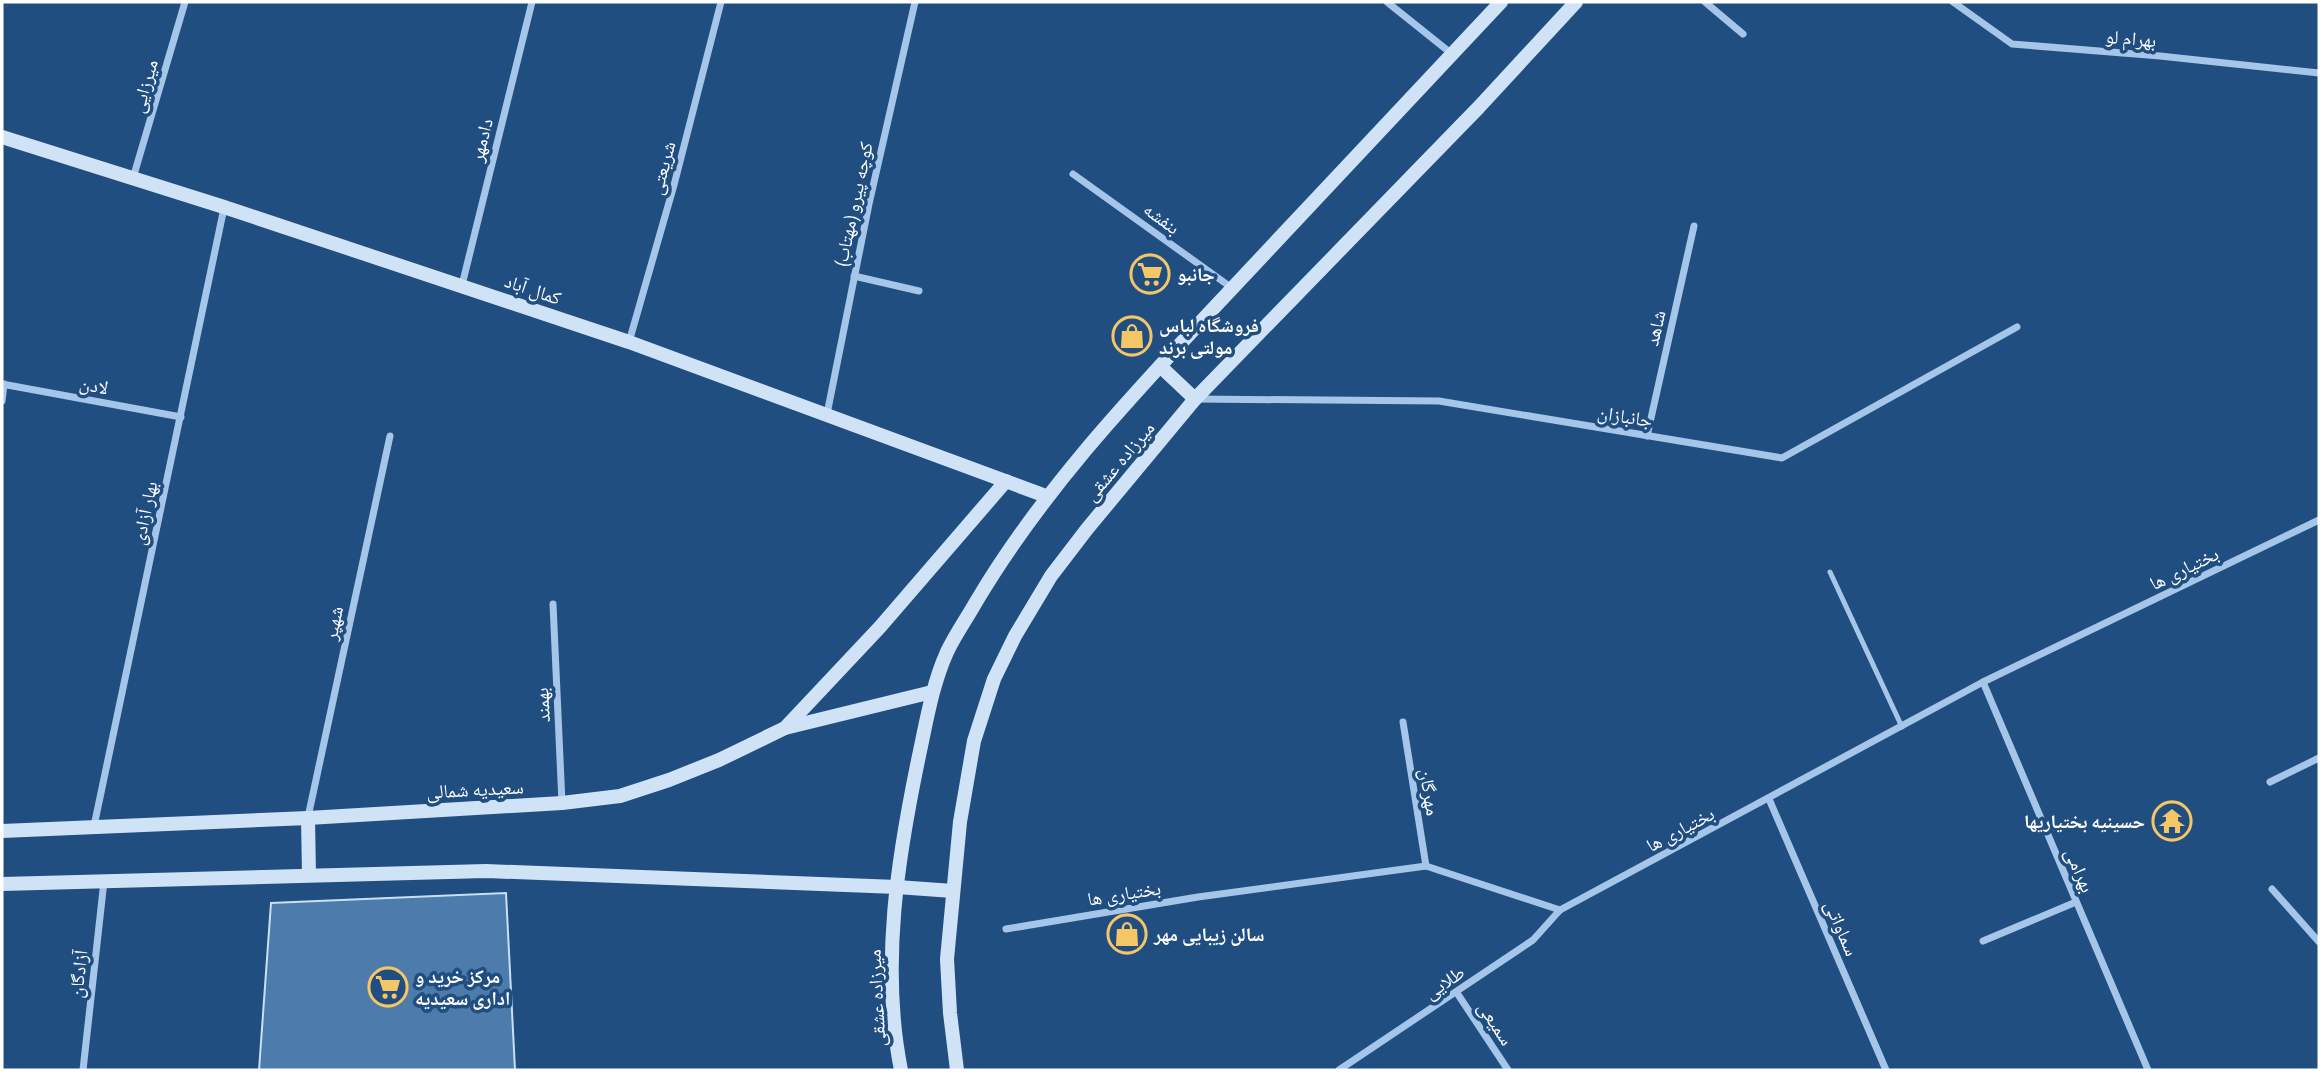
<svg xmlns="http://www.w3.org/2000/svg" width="2321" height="1072" viewBox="0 0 2321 1072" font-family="'PT Sans Narrow','Noto Naskh Arabic',sans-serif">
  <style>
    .building { fill: #4d7bac; stroke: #c9dff6; stroke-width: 2 }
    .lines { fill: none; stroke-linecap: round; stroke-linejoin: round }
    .service { stroke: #a5c6e8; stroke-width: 5 }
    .minor { stroke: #a5c6e8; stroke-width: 7 }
    .secondary { stroke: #d0e2f6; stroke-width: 14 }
    .labels { text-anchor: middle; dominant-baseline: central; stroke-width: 7; stroke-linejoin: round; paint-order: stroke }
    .street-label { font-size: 19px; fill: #fff; stroke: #204e80 }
    .poi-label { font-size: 19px; font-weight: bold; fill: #fff; stroke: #204e80; text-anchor: start }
  </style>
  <rect width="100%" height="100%" fill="#204e80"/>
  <path class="building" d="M506,893L515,1070H259L271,903Z"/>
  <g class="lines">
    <path class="service" d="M1830,572L1902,727"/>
    <g class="minor">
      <path d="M1387,2L1452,54"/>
      <path d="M1705,2L1743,34"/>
      <path d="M1953,2L2012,44L2160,56L2319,73"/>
      <path d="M1073,174L1232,288"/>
      <path d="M133,178L185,2"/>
      <path d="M854,276L919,291"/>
      <path d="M462,285L532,2"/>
      <path d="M629,342L674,185L721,2"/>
      <path d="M2,384L181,417"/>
      <path d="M1195,399L1439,401L1782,458L2017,327"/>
      <path d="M2,401L4,384"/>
      <path d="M827,414L869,204L915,2"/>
      <path d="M1647,436L1694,226"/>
      <path d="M553,604L562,803"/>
      <path d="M1983,682L2148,1070"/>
      <path d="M1403,722L1426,866"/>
      <path d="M2270,782L2319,758"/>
      <path d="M1769,799L1886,1070"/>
      <path d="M308,817L390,436"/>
      <path d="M94,826L224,208"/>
      <path d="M2272,889L2319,942"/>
      <path d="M1006,929L1198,897L1426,866L1560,910"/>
      <path d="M1983,941L2076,902"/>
      <path d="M1457,993L1508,1070"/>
      <path d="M83,1070L104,881"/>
      <path d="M1339,1070L1533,940L1560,910L1983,682L2319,520"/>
    </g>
    <g class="secondary">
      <path d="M2,137L224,207L629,342L1046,496"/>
      <path d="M1160,366L1195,399"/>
      <path d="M785,728L880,627L1006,481"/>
      <path d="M308,818L309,875"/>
      <path d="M2,831L308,818L562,803L620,796L669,780L719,760L785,728L932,692"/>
      <path d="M2,884L486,871L897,887L953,891"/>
      <path d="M901,1070C880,965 898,855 920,751C927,718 933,683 947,652C955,635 967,618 976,602C1040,494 1125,403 1210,312C1307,209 1404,105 1501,2"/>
      <path d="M957,1070L950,1013L947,959L960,822L974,741L994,679L1015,636L1051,576L1087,529L1195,399L1479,107L1576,2"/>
    </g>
  </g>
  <defs>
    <g id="supermarket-ring" transform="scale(2.0125)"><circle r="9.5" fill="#204e80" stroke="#f5c666" stroke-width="1.5"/><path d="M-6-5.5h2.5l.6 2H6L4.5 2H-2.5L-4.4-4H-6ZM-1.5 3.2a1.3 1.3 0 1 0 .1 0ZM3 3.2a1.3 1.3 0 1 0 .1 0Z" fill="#f5c666"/></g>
    <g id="shop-ring" transform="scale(2.0125)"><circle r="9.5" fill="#204e80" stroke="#f5c666" stroke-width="1.5"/><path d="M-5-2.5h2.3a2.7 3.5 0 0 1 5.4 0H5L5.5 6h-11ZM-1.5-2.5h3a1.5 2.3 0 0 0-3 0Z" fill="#f5c666"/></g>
    <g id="temple-ring" transform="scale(2.0125)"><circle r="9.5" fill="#204e80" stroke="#f5c666" stroke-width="1.5"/><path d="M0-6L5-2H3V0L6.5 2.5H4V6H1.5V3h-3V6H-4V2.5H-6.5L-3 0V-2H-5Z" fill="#f5c666"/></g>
  </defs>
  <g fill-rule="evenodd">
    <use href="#supermarket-ring" x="1150" y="274"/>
    <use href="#shop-ring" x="1132" y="336"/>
    <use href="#temple-ring" x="2172" y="821"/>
    <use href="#shop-ring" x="1127" y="934"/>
    <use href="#supermarket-ring" x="388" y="987"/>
  </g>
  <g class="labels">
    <g class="street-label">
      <text transform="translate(2131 38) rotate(5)">بهرام لو</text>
      <text transform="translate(144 86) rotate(-74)">میرزایی</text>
      <text transform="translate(481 140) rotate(-76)">دادمهر</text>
      <text transform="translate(662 168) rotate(-75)">شریعتی</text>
      <text transform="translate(853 204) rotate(-78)">کوچه پیرو (مهتاب)</text>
      <text transform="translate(1162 218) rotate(36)">بنفشه</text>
      <text transform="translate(533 289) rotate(19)">کمال آباد</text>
      <text transform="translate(1655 328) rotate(-77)">شاهد</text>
      <text transform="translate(94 385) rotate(11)">لادن</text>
      <text transform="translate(1625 416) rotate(9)">جانبازان</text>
      <text transform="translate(1119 461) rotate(-50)">میرزاده عشقی</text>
      <text transform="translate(144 513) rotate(-78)">بهار آزادی</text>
      <text transform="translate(2184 568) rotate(-26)">بختیاری ها</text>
      <text transform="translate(333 623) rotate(-78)">شهپر</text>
      <text transform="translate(542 705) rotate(-93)">بهمند</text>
      <text transform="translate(475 789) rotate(-3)">سعیدیه شمالی</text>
      <text transform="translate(1430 792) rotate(81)">مهرگان</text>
      <text transform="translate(1680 829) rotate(-28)">بختیاری ها</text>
      <text transform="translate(2080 870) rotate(67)">بهرامی</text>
      <text transform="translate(1124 893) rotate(-9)">بختیاری ها</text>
      <text transform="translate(1842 928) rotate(67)">سماواتی</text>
      <text transform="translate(78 974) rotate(-84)">آزادگان</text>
      <text transform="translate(1444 982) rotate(-34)">طلایی</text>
      <text transform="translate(876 998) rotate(-93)">میرزاده عشقی</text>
      <text transform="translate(1496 1023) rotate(57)">سمیعی</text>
    </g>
    <g class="poi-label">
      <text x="1177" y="274">جانبو</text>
      <text x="1159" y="325">فروشگاه لباس<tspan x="1159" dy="22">مولتی برند</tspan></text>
      <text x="2145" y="821" text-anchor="end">حسینیه بختیاریها</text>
      <text x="1154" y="934">سالن زیبایی مهر</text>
      <text x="415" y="976">مرکز خرید و<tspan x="415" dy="22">اداری سعیدیه</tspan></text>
    </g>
  </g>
  <rect width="2321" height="1072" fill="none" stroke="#ffffff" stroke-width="7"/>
</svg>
